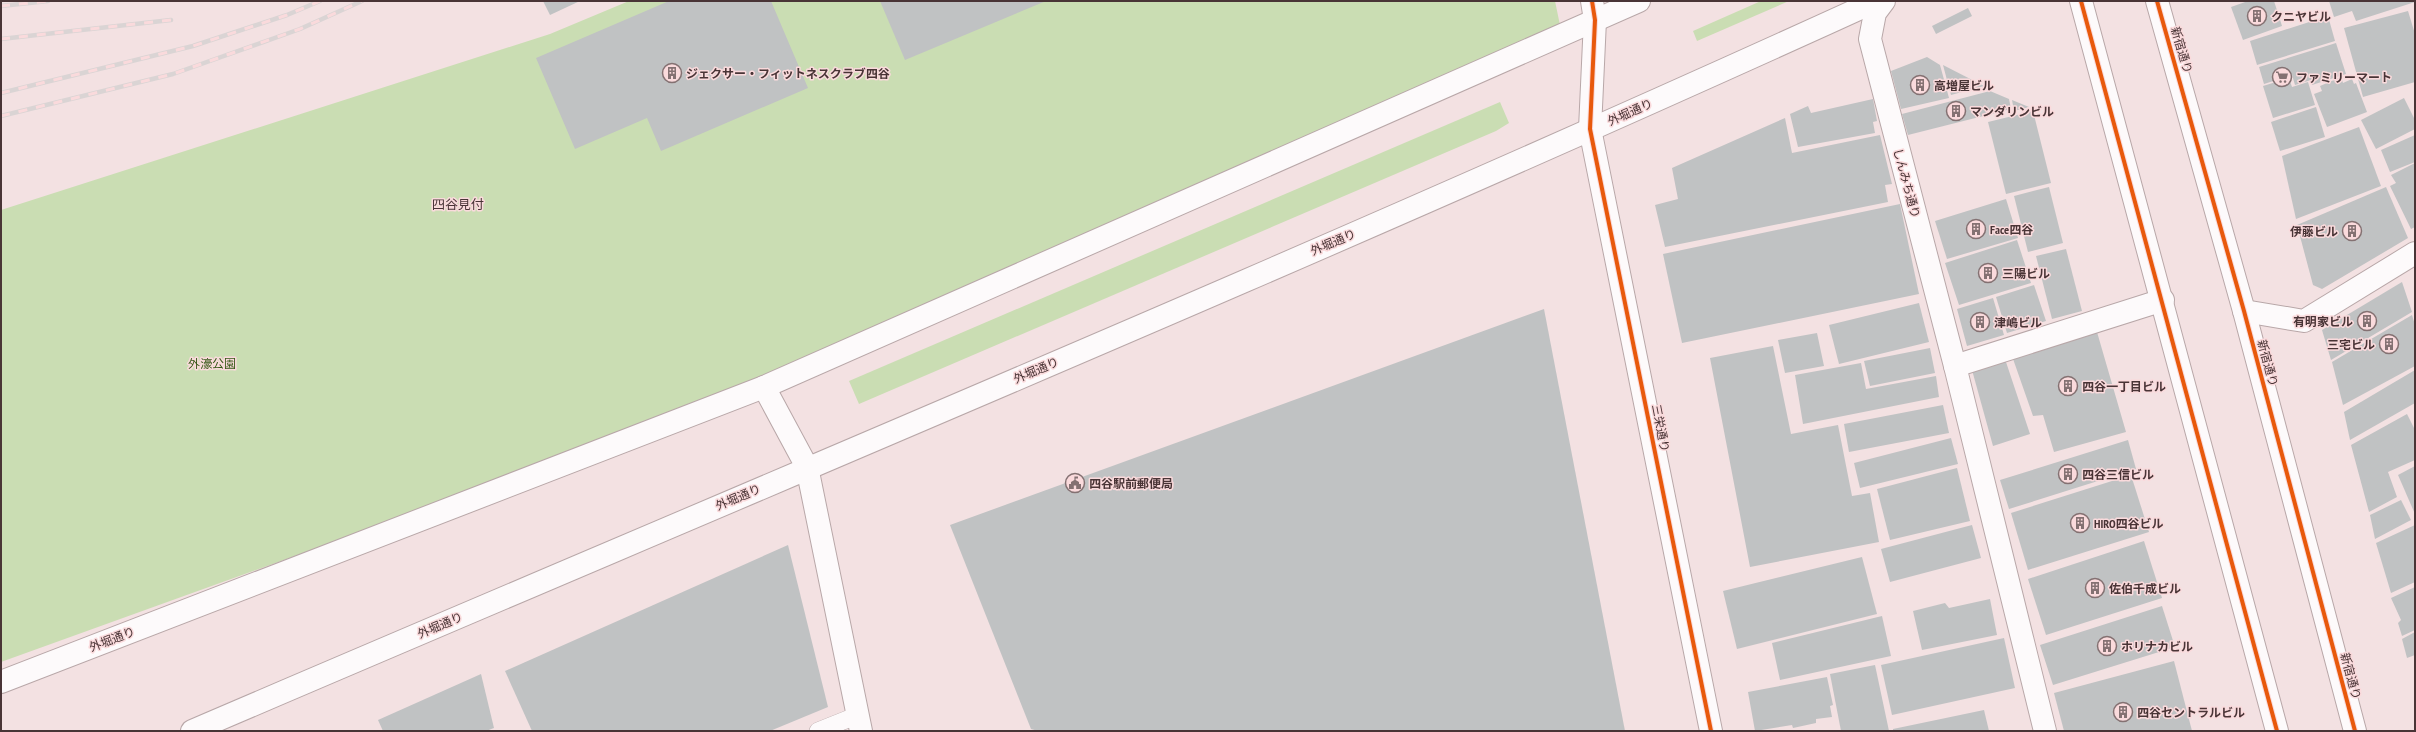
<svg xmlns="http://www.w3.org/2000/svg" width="2416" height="732" viewBox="0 0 2416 732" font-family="'PT Sans Narrow','Noto Sans JP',sans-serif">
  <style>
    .green { fill: #caddb3 }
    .building { fill: #c0c2c3 }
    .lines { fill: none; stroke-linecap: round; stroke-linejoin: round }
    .lane-casing { stroke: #b8a7a8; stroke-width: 18 }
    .street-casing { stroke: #b8a7a8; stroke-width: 24 }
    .secondary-casing { stroke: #b8a7a8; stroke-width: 24 }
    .highway-casing { stroke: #b8a7a8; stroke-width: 24 }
    .lane { stroke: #fdfafb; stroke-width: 17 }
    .street { stroke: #fdfafb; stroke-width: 22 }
    .secondary { stroke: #fdfafb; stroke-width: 22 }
    .highway { stroke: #fdfafb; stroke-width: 22 }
    .rail-casing { stroke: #dad4d4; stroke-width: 4.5 }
    .rail { stroke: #fadadc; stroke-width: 3; stroke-dasharray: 9; stroke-linecap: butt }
    .cycleway-casing { stroke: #fadadc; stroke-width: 6 }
    .cycleway { stroke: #e8590c; stroke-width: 4 }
    .labels { text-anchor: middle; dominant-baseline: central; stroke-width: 3; stroke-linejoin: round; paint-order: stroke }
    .poi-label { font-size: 12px; font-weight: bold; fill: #493436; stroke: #fadadc; text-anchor: start }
    .street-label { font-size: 12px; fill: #493436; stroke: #fadadc }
    .park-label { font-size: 12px; fill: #335814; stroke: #fadadc }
    .neighbourhood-label { font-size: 13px; fill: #493436; stroke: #fadadc }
  </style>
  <rect width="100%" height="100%" fill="#f3e1e2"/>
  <g class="green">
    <path d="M629,1H1555L1561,30L764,387L1,662V210L550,34Z"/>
    <path d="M1761,1H1789L1697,41L1693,31Z"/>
    <path d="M1500,102L1509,123L1496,131L859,404L849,381Z"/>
  </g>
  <g class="building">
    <path d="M543,1H580L550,15Z"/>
    <path d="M669,1H771L808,88L661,151L647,118L575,149L536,58Z"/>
    <path d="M880,1H1046L905,60Z"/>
    <path d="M2248,1H2274L2282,26L2243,40L2231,7Z"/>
    <path d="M2329,1H2415V2L2356,21L2352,11L2334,17Z"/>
    <path d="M1968,8L1972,16L1936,34L1932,26Z"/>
    <path d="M2408,11L2415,34V82L2363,97L2344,28Z"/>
    <path d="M2328,16L2335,41L2257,65L2250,41Z"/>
    <path d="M2336,43L2346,74L2312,85L2311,80L2295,85L2292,75L2264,84L2259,67Z"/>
    <path d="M1927,57L1940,65L1949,98L1901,109L1891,71Z"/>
    <path d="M1943,65L1984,86L1951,95Z"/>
    <path d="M2341,77L2343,83L2352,79L2354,84L2356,83L2367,112L2327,127L2314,94L2322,91L2320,86Z"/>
    <path d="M2289,78L2292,87L2308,82L2315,105L2273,118L2263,86Z"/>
    <path d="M1990,91L2009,99L2011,109L1908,135L1902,114Z"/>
    <path d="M2404,98L2415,120V129L2376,149L2361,120Z"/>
    <path d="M1873,99L1877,121L1873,122L1875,133L1798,147L1790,114L1808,106L1811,113Z"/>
    <path d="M2012,100L2029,107L2014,111Z"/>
    <path d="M2316,107L2325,137L2280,151L2271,122Z"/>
    <path d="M2033,111L2051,183L2006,194L1988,122Z"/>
    <path d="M1785,118L1792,153L1880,135L1892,184L1885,185L1888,202L1665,247L1655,205L1678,199L1672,168Z"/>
    <path d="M2359,127L2381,186L2296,219L2282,156Z"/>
    <path d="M2415,135V162L2390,172L2381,150Z"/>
    <path d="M2415,163V227L2411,229L2390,186L2396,183L2391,175Z"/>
    <path d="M2049,187L2063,243L2028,252L2014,196Z"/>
    <path d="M2386,187L2408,238L2322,289L2313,285L2297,225Z"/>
    <path d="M2006,199L2018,238L1947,259L1935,221Z"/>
    <path d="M1900,204L1919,294L1682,343L1663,254Z"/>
    <path d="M2017,240L2031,283L1959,305L1945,263Z"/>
    <path d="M2066,249L2082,311L2052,319L2036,256Z"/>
    <path d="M2402,282L2412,312L2331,360L2322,330Z"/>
    <path d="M2034,285L2046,321L2007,333L1996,297Z"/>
    <path d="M1993,298L2004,335L1967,346L1957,309Z"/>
    <path d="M1919,303L1929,342L1839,364L1829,325Z"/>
    <path d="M1544,309L1625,731H1038L1031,729L950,525Z"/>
    <path d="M2412,315L2415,325V366L2343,405L2332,362Z"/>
    <path d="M2097,332L2126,432L2054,452L2043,415L2033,416L2012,356Z"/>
    <path d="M1817,333L1824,366L1785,373L1778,340Z"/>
    <path d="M1773,346L1791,434L1838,425L1852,496L1870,493L1879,542L1750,567L1710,358Z"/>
    <path d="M1930,348L1935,373L1870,386L1864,361Z"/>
    <path d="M2005,359L2030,434L1993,446L1972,370Z"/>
    <path d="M1861,363L1866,389L1936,376L1939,397L1803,424L1795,375Z"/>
    <path d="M2415,370V403L2350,440L2344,412Z"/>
    <path d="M1943,405L1949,433L1849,452L1844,424Z"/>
    <path d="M2407,414L2415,430V460L2388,472L2397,497L2369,512L2351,445Z"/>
    <path d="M1951,438L1958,464L1860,488L1854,463Z"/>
    <path d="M2128,440L2136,469L2009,509L2000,480Z"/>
    <path d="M2415,466V514L2398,475Z"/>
    <path d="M1957,468L1970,521L1890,540L1877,489Z"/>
    <path d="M2131,475L2149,532L2028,570L2011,513Z"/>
    <path d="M2401,500L2411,520L2375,539L2370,515Z"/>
    <path d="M1972,525L1981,558L1890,582L1881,549Z"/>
    <path d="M2415,525V582L2391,593L2376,543Z"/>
    <path d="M2144,541L2162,598L2046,635L2028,579Z"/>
    <path d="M788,545L828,707L770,731H532L505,671Z"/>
    <path d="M1862,557L1877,614L1737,649L1723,591Z"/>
    <path d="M2415,587V630L2402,636L2398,623L2401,620L2391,598Z"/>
    <path d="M1990,599L1997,635L1922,650L1913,611L1945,603L1949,608Z"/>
    <path d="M2162,606L2175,647L2053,685L2040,645Z"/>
    <path d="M1882,616L1891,656L1780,680L1772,643Z"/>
    <path d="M2415,632V655L2407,658L2402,639Z"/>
    <path d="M2004,638L2015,688L1892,715L1881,665Z"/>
    <path d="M2174,661L2192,731H2064L2054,693Z"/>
    <path d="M1875,665L1889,731H1841L1830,674Z"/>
    <path d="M481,674L494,728L486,731H383L378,720Z"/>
    <path d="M1827,677L1833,705L1830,706L1832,717L1816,719V723L1793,728L1792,725L1755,731L1748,692Z"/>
    <path d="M1984,710L1989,731H1893V729Z"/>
  </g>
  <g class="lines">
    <g class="lane-casing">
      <path id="lane" d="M818,731L858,715"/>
    </g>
    <g class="street-casing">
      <g id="street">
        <path d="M1592,1L1595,20L1590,129L1711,731"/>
        <path d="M1884,1L1875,13L1870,39L1955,366"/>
        <path d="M2244,311L2304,321L2415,253"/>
        <path d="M764,387L807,467L861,731"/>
        <path d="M2045,731L1955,366L2163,300"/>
      </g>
    </g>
    <g class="secondary-casing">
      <g id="secondary">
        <path d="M1,682L764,387L1639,1"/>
        <path d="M192,731C754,490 1320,255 1876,1"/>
      </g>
    </g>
    <g class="highway-casing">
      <g id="highway">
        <path d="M2081,1L2277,731"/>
        <path d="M2157,1L2244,311L2355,731"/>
      </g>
    </g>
    <use href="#lane" class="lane"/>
    <use href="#street" class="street"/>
    <use href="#secondary" class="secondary"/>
    <use href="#highway" class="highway"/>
    <g class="rail-casing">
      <g id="rail">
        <path d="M1,6L48,1"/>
        <path d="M1,39L171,20"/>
        <path d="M1,93L193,46L287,15L320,1"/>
        <path d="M1,116L173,74L300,29L362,1"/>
      </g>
    </g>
    <use href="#rail" class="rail"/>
    <g class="cycleway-casing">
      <g id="cycleway">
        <path d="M1592,1L1595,20L1590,129L1711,731"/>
        <path d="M2081,1L2277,731"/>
        <path d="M2157,1L2244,311L2355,731"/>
      </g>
    </g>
    <use href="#cycleway" class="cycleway"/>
  </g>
  <defs>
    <g id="building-ring" transform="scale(1)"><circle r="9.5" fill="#fadadc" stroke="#847172" stroke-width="1.5"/><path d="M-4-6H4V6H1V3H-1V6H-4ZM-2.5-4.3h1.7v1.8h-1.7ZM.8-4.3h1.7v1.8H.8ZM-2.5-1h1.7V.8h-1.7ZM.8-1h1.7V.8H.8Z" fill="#847172"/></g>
    <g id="supermarket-ring" transform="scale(1)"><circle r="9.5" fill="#fadadc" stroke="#847172" stroke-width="1.5"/><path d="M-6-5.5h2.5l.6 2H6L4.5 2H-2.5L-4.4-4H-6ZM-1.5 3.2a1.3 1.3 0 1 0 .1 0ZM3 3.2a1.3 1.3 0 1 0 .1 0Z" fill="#847172"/></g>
    <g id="civic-ring" transform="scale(1)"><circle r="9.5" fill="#fadadc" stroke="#847172" stroke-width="1.5"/><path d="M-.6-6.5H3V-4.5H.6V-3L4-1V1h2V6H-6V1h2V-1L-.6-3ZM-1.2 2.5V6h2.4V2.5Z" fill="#847172"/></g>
  </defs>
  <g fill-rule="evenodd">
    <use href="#building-ring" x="2257" y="16"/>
    <use href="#building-ring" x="672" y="73"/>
    <use href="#supermarket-ring" x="2282" y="77"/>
    <use href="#building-ring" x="1920" y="85"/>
    <use href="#building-ring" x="1956" y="111"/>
    <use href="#building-ring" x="1976" y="229"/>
    <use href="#building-ring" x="2352" y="231"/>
    <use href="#building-ring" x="1988" y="273"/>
    <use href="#building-ring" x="2367" y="321"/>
    <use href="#building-ring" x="1980" y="322"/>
    <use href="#building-ring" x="2389" y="344"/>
    <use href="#building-ring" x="2068" y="386"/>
    <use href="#building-ring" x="2068" y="474"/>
    <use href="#civic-ring" x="1075" y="483"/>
    <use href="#building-ring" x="2080" y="523"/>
    <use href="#building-ring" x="2095" y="588"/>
    <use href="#building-ring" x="2107" y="646"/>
    <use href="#building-ring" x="2123" y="712"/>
  </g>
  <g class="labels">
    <g class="poi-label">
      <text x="2271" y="16">クニヤビル</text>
      <text x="686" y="73">ジェクサー・フィットネスクラブ四谷</text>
      <text x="2296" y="77">ファミリーマート</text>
      <text x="1934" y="85">高増屋ビル</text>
      <text x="1970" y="111">マンダリンビル</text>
      <text x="1990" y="229">Face四谷</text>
      <text x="2338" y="231" text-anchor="end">伊藤ビル</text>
      <text x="2002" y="273">三陽ビル</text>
      <text x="2353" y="321" text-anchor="end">有明家ビル</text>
      <text x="1994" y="322">津嶋ビル</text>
      <text x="2375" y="344" text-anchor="end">三宅ビル</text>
      <text x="2082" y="386">四谷一丁目ビル</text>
      <text x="2082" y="474">四谷三信ビル</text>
      <text x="1089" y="483">四谷駅前郵便局</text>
      <text x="2094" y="523">HIRO四谷ビル</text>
      <text x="2109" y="588">佐伯千成ビル</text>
      <text x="2121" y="646">ホリナカビル</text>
      <text x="2137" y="712">四谷セントラルビル</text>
    </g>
    <g class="street-label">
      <text transform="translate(2182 50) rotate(74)">新宿通り</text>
      <text transform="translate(1630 112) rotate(-24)">外堀通り</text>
      <text transform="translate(1907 183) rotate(75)">しんみち通り</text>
      <text transform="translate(1333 242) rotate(-23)">外堀通り</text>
      <text transform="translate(2268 363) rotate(75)">新宿通り</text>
      <text transform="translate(1036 370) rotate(-23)">外堀通り</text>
      <text transform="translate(1661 428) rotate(79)">三栄通り</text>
      <text transform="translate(738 497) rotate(-23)">外堀通り</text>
      <text transform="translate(440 625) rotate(-23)">外堀通り</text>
      <text transform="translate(112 639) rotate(-21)">外堀通り</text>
      <text transform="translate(2351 676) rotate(75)">新宿通り</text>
    </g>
    <g class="park-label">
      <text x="212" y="363">外濠公園</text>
    </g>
    <g class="neighbourhood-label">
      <text x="458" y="204">四谷見付</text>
    </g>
  </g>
  <rect width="2416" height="732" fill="none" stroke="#493436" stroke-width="4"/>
</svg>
